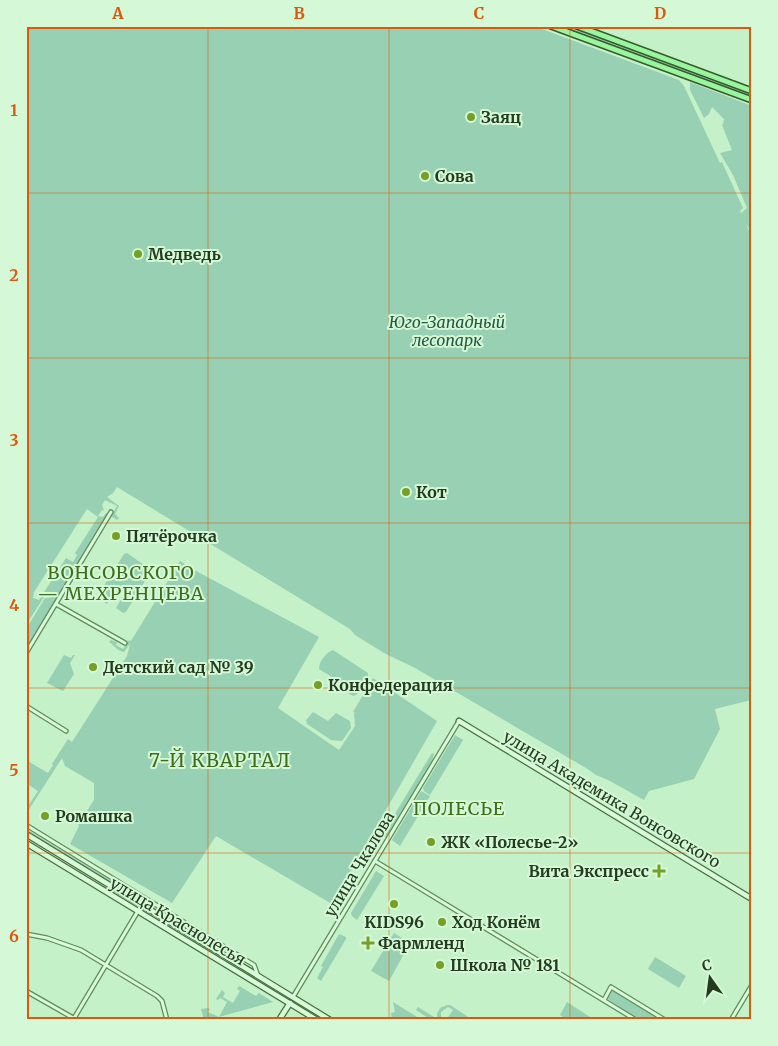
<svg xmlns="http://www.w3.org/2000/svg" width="778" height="1046" viewBox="0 0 778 1046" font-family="Merriweather,serif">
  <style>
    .green { fill: #97d0b2; fill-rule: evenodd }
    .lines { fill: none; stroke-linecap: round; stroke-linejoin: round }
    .street-casing { stroke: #5f8d59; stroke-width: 5.5 }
    .secondary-casing { stroke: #446f3c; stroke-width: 7 }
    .primary-casing { stroke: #365b2d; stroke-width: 8 }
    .street { stroke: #d9fbda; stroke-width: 3 }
    .secondary { stroke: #d9fbda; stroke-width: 4.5 }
    .primary { stroke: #9af69e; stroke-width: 5 }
    .grid { fill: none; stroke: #de580d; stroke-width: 1; stroke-opacity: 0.55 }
    .poi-dot { fill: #76a025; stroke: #d5f8d7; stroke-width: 2 }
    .labels { text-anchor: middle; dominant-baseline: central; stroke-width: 4; stroke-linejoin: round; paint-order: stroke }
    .poi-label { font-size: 16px; font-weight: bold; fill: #233c1e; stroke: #d5f8d7; text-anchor: start }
    .park-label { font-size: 16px; font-style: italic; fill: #235a44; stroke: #d5f8d7 }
    .street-label { font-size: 16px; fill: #233c1e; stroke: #d5f8d7 }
    .neighbourhood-label { font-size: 18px; letter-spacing: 1px; fill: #3e6c1a; stroke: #d5f8d7 }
    .quarter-label { font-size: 19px; letter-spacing: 1px; fill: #3e6c1a; stroke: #d5f8d7 }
    .neatline { fill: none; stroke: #de580d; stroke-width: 2 }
    .grid-label { font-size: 16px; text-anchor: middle; font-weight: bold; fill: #de580d }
  </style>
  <rect width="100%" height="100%" fill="#c4f1c7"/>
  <g class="green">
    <path d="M26,26H534L679,80L684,86L720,163L722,162L743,208L740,211L741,213L747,208L733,175L720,153L732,150L722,125L723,124L724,119L712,107L709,114L704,118L690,90V82L752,106V233L746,224L752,238V702L751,700L715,709L720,729L694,779L649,791L644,800L610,781L596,775L586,768L415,668L384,653L355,635L350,629L117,487L113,493L107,497L119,506L115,514L119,518L117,520L111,516L117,506L105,500L102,505L104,511L102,510L98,516L103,517L106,513L108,514L29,644L26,642V629L45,598L53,597H44L26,625ZM87,509L98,517L75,553L77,555L73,562L66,558L39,600L33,598L34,592Z"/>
    <path d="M559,26H571L752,94V98Z"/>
    <path d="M127,553L150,569L151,571L126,612L123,613L116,608L125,593L116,589L107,604L99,598L98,595L124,554Z"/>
    <path d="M180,561L198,572L319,637L278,708L339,750L355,726L354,713H356L353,712L373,678L437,721L332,904L216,836L172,903L70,844L79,826L78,825L94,800V783L65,766L62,758L26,814V809L38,791L26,783V760L48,773L53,765L52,764L68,739L72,742L127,656L130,644L124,652C117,651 114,645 109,642L111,640L117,642L116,645L123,649L129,640L131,641Z"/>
    <path d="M333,650L368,673V679L356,695L353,696L330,681L332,677L319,669C319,661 326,653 333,650Z"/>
    <path d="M64,655L71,658L73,655H75L70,663L74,674L63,691L47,683Z"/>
    <path d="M313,712L328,721L336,713L350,721L351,728L342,741L331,740L307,724L306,720Z"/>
    <path d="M455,735L463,740L430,795L424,791L423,788Z"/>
    <path d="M432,753L434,754L431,765L386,838L382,835Z"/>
    <path d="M421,791L430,796L400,846L392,840Z"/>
    <path d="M26,829L194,931H196L201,934L200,936L26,831Z"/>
    <path d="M376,871L384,876L357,920L352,916L351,913Z"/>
    <path d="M394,933L410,943L389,981L371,971Z"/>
    <path d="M339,934L346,937V939L321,981L317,978L323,967L321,966Z"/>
    <path d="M655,957L686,976L679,988L648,969Z"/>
    <path d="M239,986L256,996L259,993L273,1002L208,1020H204L201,1009L208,1008L210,1009L208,1012L219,1017L227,1002L220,998L218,1000L216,999L222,990L225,993L223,997L233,1003L240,991L237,989Z"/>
    <path d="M613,990L661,1020H639L606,998L610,991Z"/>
    <path d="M393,1002L422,1020H392L391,1013L395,1012Z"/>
    <path d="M567,1002L593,1019V1020H567L560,1015Z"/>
    <path d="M447,1005H450L473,1020H446L453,1010L448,1007L441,1012V1020H431L416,1010L418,1007L437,1019V1014L440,1008Z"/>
  </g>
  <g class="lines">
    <g class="street-casing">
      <g id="street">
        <path d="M56,604L125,643"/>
        <path d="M26,653L111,512"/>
        <path d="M26,706L66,731"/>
        <path d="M26,825L254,965L258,976"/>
        <path d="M375,861L636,1020"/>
        <path d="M26,934L47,938L81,950L157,996L162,1001L167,1020"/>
        <path d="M26,991L75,1019"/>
        <path d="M293,997L459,721"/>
        <path d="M604,1000L611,987L665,1020"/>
        <path d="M73,1020L138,911"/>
        <path d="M731,1020L752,985"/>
      </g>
    </g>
    <g class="secondary-casing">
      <g id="secondary">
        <path d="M459,721L752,899"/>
        <path d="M26,834L330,1020"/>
        <path d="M26,843L317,1020"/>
        <path d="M279,1020L290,1003"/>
      </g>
    </g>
    <g class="primary-casing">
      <g id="primary">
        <path d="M551,26L752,100"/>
        <path d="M577,26L752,91"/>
      </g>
    </g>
    <use href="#street" class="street"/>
    <use href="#secondary" class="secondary"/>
    <use href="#primary" class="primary"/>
  </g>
  <path class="grid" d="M208,26V1020M389,26V1020M570,26V1020M26,193H752M26,358H752M26,523H752M26,688H752M26,853H752"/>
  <g class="poi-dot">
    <circle cx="471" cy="117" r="5"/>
    <circle cx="425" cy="176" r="5"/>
    <circle cx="138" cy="254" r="5"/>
    <circle cx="406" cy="492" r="5"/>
    <circle cx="116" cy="536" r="5"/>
    <circle cx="93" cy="667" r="5"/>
    <circle cx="318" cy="685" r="5"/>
    <circle cx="45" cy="816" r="5"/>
    <circle cx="431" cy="842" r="5"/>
    <path d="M656.5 863.5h5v5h5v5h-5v5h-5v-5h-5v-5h5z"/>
    <circle cx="394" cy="904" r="5"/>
    <circle cx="442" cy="922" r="5"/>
    <path d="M365.5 935.5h5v5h5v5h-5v5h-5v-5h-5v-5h5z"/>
    <circle cx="440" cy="965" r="5"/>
  </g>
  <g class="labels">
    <g class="poi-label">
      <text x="481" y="117">Заяц</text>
      <text x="435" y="176">Сова</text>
      <text x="148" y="254">Медведь</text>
      <text x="416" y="492">Кот</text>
      <text x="126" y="536">Пятёрочка</text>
      <text x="103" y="667">Детский сад № 39</text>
      <text x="328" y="685">Конфедерация</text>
      <text x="55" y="816">Ромашка</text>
      <text x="441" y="842">ЖК «Полесье-2»</text>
      <text x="649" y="871" text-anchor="end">Вита Экспресс</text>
      <text x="394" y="922" text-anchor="middle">KIDS96</text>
      <text x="452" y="922">Ход Конём</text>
      <text x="378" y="943">Фармленд</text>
      <text x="450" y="965">Школа № 181</text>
    </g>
    <g class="park-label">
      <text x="447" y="322">Юго-Западный<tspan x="447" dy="18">лесопарк</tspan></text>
    </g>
    <g class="street-label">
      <text transform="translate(612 799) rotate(31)">улица Академика Вонсовского</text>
      <text transform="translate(359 864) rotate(-59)">улица Чкалова</text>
      <text transform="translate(178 921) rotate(31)">улица Краснолесья</text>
    </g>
    <g class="neighbourhood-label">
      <text x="121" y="572">ВОНСОВСКОГО<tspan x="121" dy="21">— МЕХРЕНЦЕВА</tspan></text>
      <text x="459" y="808">ПОЛЕСЬЕ</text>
    </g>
    <g class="quarter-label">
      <text x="220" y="760">7-Й КВАРТАЛ</text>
    </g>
  </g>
  <rect width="778" height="1046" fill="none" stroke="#d5f8d7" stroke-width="55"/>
  <g transform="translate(710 978) rotate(346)" stroke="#d5f8d7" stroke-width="4" paint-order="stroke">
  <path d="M0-4L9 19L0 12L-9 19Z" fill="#233c1e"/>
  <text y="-8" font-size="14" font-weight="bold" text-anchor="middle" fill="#233c1e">С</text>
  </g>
  <rect x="28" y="28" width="722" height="990" class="neatline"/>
  <g class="grid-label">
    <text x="118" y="19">A</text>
    <text x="299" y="19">B</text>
    <text x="479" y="19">C</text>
    <text x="660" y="19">D</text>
    <text x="14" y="116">1</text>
    <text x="14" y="281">2</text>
    <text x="14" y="446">3</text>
    <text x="14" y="611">4</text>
    <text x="14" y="776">5</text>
    <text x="14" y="942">6</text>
  </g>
</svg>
